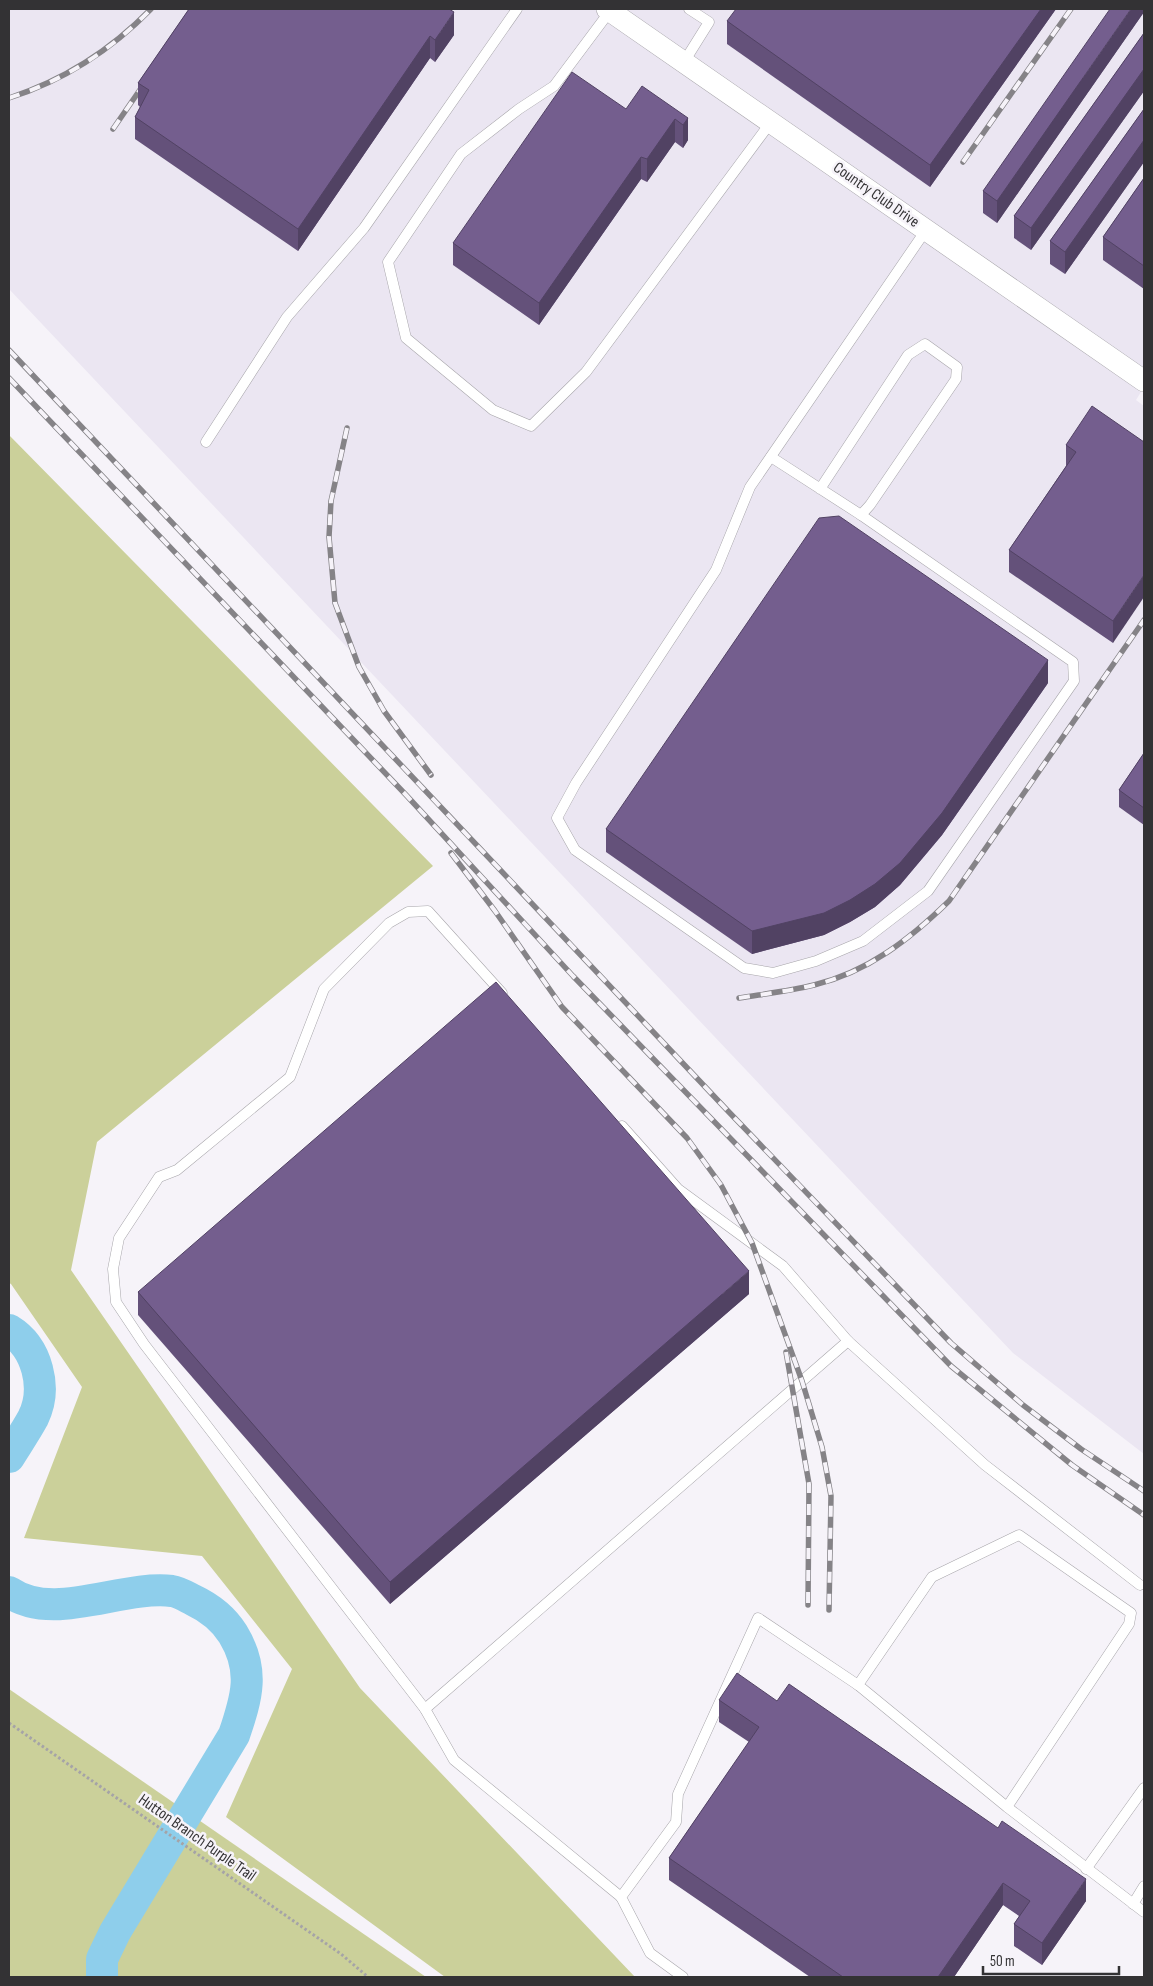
<svg xmlns="http://www.w3.org/2000/svg" width="1153" height="1986" viewBox="0 0 1153 1986" font-family="'Sofia Sans Condensed',sans-serif">
  <style>
    .built { fill: #ebe6f2 }
    .green { fill: #cbd09a }
    .lines { fill: none; stroke-linecap: round; stroke-linejoin: round }
    .river { stroke: #8eceeb; stroke-width: 32 }
    .lane-casing { stroke: #a7a5aa; stroke-width: 11 }
    .street-casing { stroke: #a7a5aa; stroke-width: 22 }
    .path { stroke: #a5a3a7; stroke-width: 3; stroke-dasharray: 2.5 2.5; stroke-linecap: butt }
    .lane { stroke: #fff; stroke-width: 10 }
    .street { stroke: #fff; stroke-width: 21 }
    .rail-casing { stroke: #858387; stroke-width: 5.5 }
    .rail { stroke: #f6f3f9; stroke-width: 4; stroke-dasharray: 11; stroke-linecap: butt }
    .wall { fill: #64517a }
    .shaded-wall { fill: #514263 }
    .building { fill: #745e8e; stroke: #514263 }
    .labels { text-anchor: middle; dominant-baseline: central; stroke-width: 5; stroke-linejoin: round; paint-order: stroke }
    .street-label { font-size: 16px; fill: #333234; stroke: #f6f3f9 }
  </style>
  <rect width="100%" height="100%" fill="#f6f3f9"/>
  <path class="built" d="M9,9H1144V387L1136,400L1144,406V1454L1013,1353L9,289Z"/>
  <g class="green">
    <path d="M9,435L433,866L97,1142L71,1270L360,1688L635,1977H445L226,1817L292,1669L202,1556L24,1538L82,1387L11,1284L9,1283Z"/>
    <path d="M9,1689L426,1977H9Z"/>
  </g>
  <g class="lines">
    <g class="river">
      <path d="M9,1330C37,1347 48,1388 33,1418C26,1431 17,1444 9,1457"/>
      <path d="M9,1592C54,1623 120,1585 172,1591C179,1592 187,1597 193,1600C210,1608 223,1618 233,1634C255,1670 247,1697 234,1735L115,1932L102,1959V1977"/>
    </g>
    <g class="lane-casing">
      <g id="lane">
        <path d="M610,11L554,86L519,109L461,154L388,262L406,338L493,410L531,426L586,372L771,122"/>
        <path d="M684,62L709,22L689,9"/>
        <path d="M206,442L287,317L364,228L517,9"/>
        <path d="M771,457L861,515L870,505L956,379L957,367L925,344L908,355L820,489"/>
        <path d="M861,515L1073,662L1074,681L928,891L863,941L816,961L773,973L744,968L575,850L557,818L576,783L716,570L750,487L926,230"/>
        <path d="M622,1126L678,1189L783,1266L848,1341"/>
        <path d="M425,1709L144,1344L116,1302L113,1269L119,1238L159,1177L177,1170L290,1077L324,989L389,923L408,912L428,911L502,993"/>
        <path d="M1007,1807L858,1685L932,1577L1019,1535L1131,1613L1129,1624L1007,1807L1144,1912"/>
        <path d="M1086,1869L1144,1788"/>
        <path d="M621,1897L454,1760L425,1709L848,1341L985,1465L1140,1585"/>
        <path d="M1133,1904L1144,1886"/>
        <path d="M683,1977L650,1953L621,1897L676,1822L678,1794L758,1618L858,1685"/>
      </g>
    </g>
    <g class="street-casing">
      <path id="street" d="M607,9L1144,381"/>
    </g>
    <path class="path" d="M9,1723L341,1954L368,1977"/>
    <use href="#lane" class="lane"/>
    <use href="#street" class="street"/>
    <g class="rail-casing">
      <g id="rail">
        <path d="M9,98C65,80 110,51 151,9"/>
        <path d="M113,129L146,81"/>
        <path d="M963,162L1071,9"/>
        <path d="M9,350L727,1110L951,1343L1023,1405L1081,1449L1144,1491"/>
        <path d="M9,378L407,796L573,976L951,1366L1072,1465L1144,1515"/>
        <path d="M347,428L331,501L329,537L335,603L359,667L384,711L431,775"/>
        <path d="M451,853L495,911L562,1007L687,1138L721,1185L752,1243L802,1381L822,1447L831,1496L829,1610"/>
        <path d="M739,998C764,994 790,991 814,985C868,972 910,939 949,901L1144,620"/>
        <path d="M786,1352L809,1484L808,1605"/>
      </g>
    </g>
    <use href="#rail" class="rail"/>
  </g>
  <g class="wall">
    <path d="M189,9L454,35L435,62L430,58L298,251L135,139V117L140,107L138,105V83Z"/>
    <path d="M1056,9L930,187L727,44V21Z"/>
    <path d="M1144,9V12L997,223L983,213V191Z"/>
    <path d="M1144,33V91L1031,250L1014,238V216Z"/>
    <path d="M626,109L688,118V140L683,148L675,142L647,182L641,179L539,325L453,265V243Z"/>
    <path d="M1144,109V162L1065,274L1050,264V241Z"/>
    <path d="M1144,178V289L1103,260V237Z"/>
    <path d="M1144,442L1113,643L1009,572V550L1066,466V445Z"/>
    <path d="M1048,683L942,835L900,885L875,907L850,922L824,935L752,954L606,852V829Z"/>
    <path d="M1144,753V825L1119,807V790Z"/>
    <path d="M138,1292L749,1294L390,1604L138,1315Z"/>
    <path d="M719,1700L777,1701L1086,1901L1042,1965L1014,1946V1924L1019,1916L1003,1905L954,1977H810L669,1880V1858L749,1742L719,1722Z"/>
  </g>
  <g class="shaded-wall">
    <path d="M1041,9H1056L930,187V165Z"/>
    <path d="M1131,9H1144V12L997,223V201Z"/>
    <path d="M454,12V35L435,62V40Z"/>
    <path d="M430,36V58L298,251V229Z"/>
    <path d="M1144,69V91L1031,250V228Z"/>
    <path d="M688,118V140L683,148V125Z"/>
    <path d="M675,119V142L647,182V159Z"/>
    <path d="M1144,140V162L1065,274V252Z"/>
    <path d="M641,157V179L539,325V303Z"/>
    <path d="M1144,575V597L1113,643V621Z"/>
    <path d="M1048,660V683L942,835L900,885L875,907L850,922L824,935L752,954V931Z"/>
    <path d="M749,1271V1294L390,1604V1582Z"/>
    <path d="M1086,1879V1901L1042,1965V1943Z"/>
    <path d="M1003,1883V1905L954,1977H938Z"/>
  </g>
  <g class="building">
    <path d="M189,9H449L454,12L435,40L430,36L298,229L135,117L149,90L138,83Z"/>
    <path d="M736,9H1041L930,165L727,21Z"/>
    <path d="M1110,9H1131L997,201L983,191Z"/>
    <path d="M1144,33V69L1031,228L1014,216Z"/>
    <path d="M572,72L626,109L642,86L688,118L683,125L675,119L647,159L641,157L539,303L453,243Z"/>
    <path d="M1144,109V140L1065,252L1050,241Z"/>
    <path d="M1144,178V266L1103,237Z"/>
    <path d="M1092,406L1144,442V575L1113,621L1009,550L1076,452L1066,445Z"/>
    <path d="M839,516L1048,660L942,813L900,863L875,884L850,900L824,913L752,931L606,829L819,518Z"/>
    <path d="M1144,753V808L1119,790Z"/>
    <path d="M496,982L749,1271L390,1582L138,1292Z"/>
    <path d="M737,1673L777,1701L789,1684L998,1828L1002,1821L1086,1879L1042,1943L1014,1924L1030,1901L1003,1883L938,1977H843L669,1858L759,1727L719,1700Z"/>
  </g>
  <g class="labels">
    <g class="street-label">
      <text transform="translate(876 195) rotate(35)">Country Club Drive</text>
      <text transform="translate(197 1838) rotate(35)">Hutton Branch Purple Trail</text>
    </g>
  </g>
  <rect width="1153" height="1986" fill="none" stroke="#333234" stroke-width="20"/>
  <path d="M983 1966v8h136v-8" fill="none" stroke="#333234" stroke-width="2.5"/>
  <text x="990" y="1966" font-size="15" fill="#333234" stroke="#f6f3f9" stroke-width="4" paint-order="stroke">50 m</text>
</svg>
